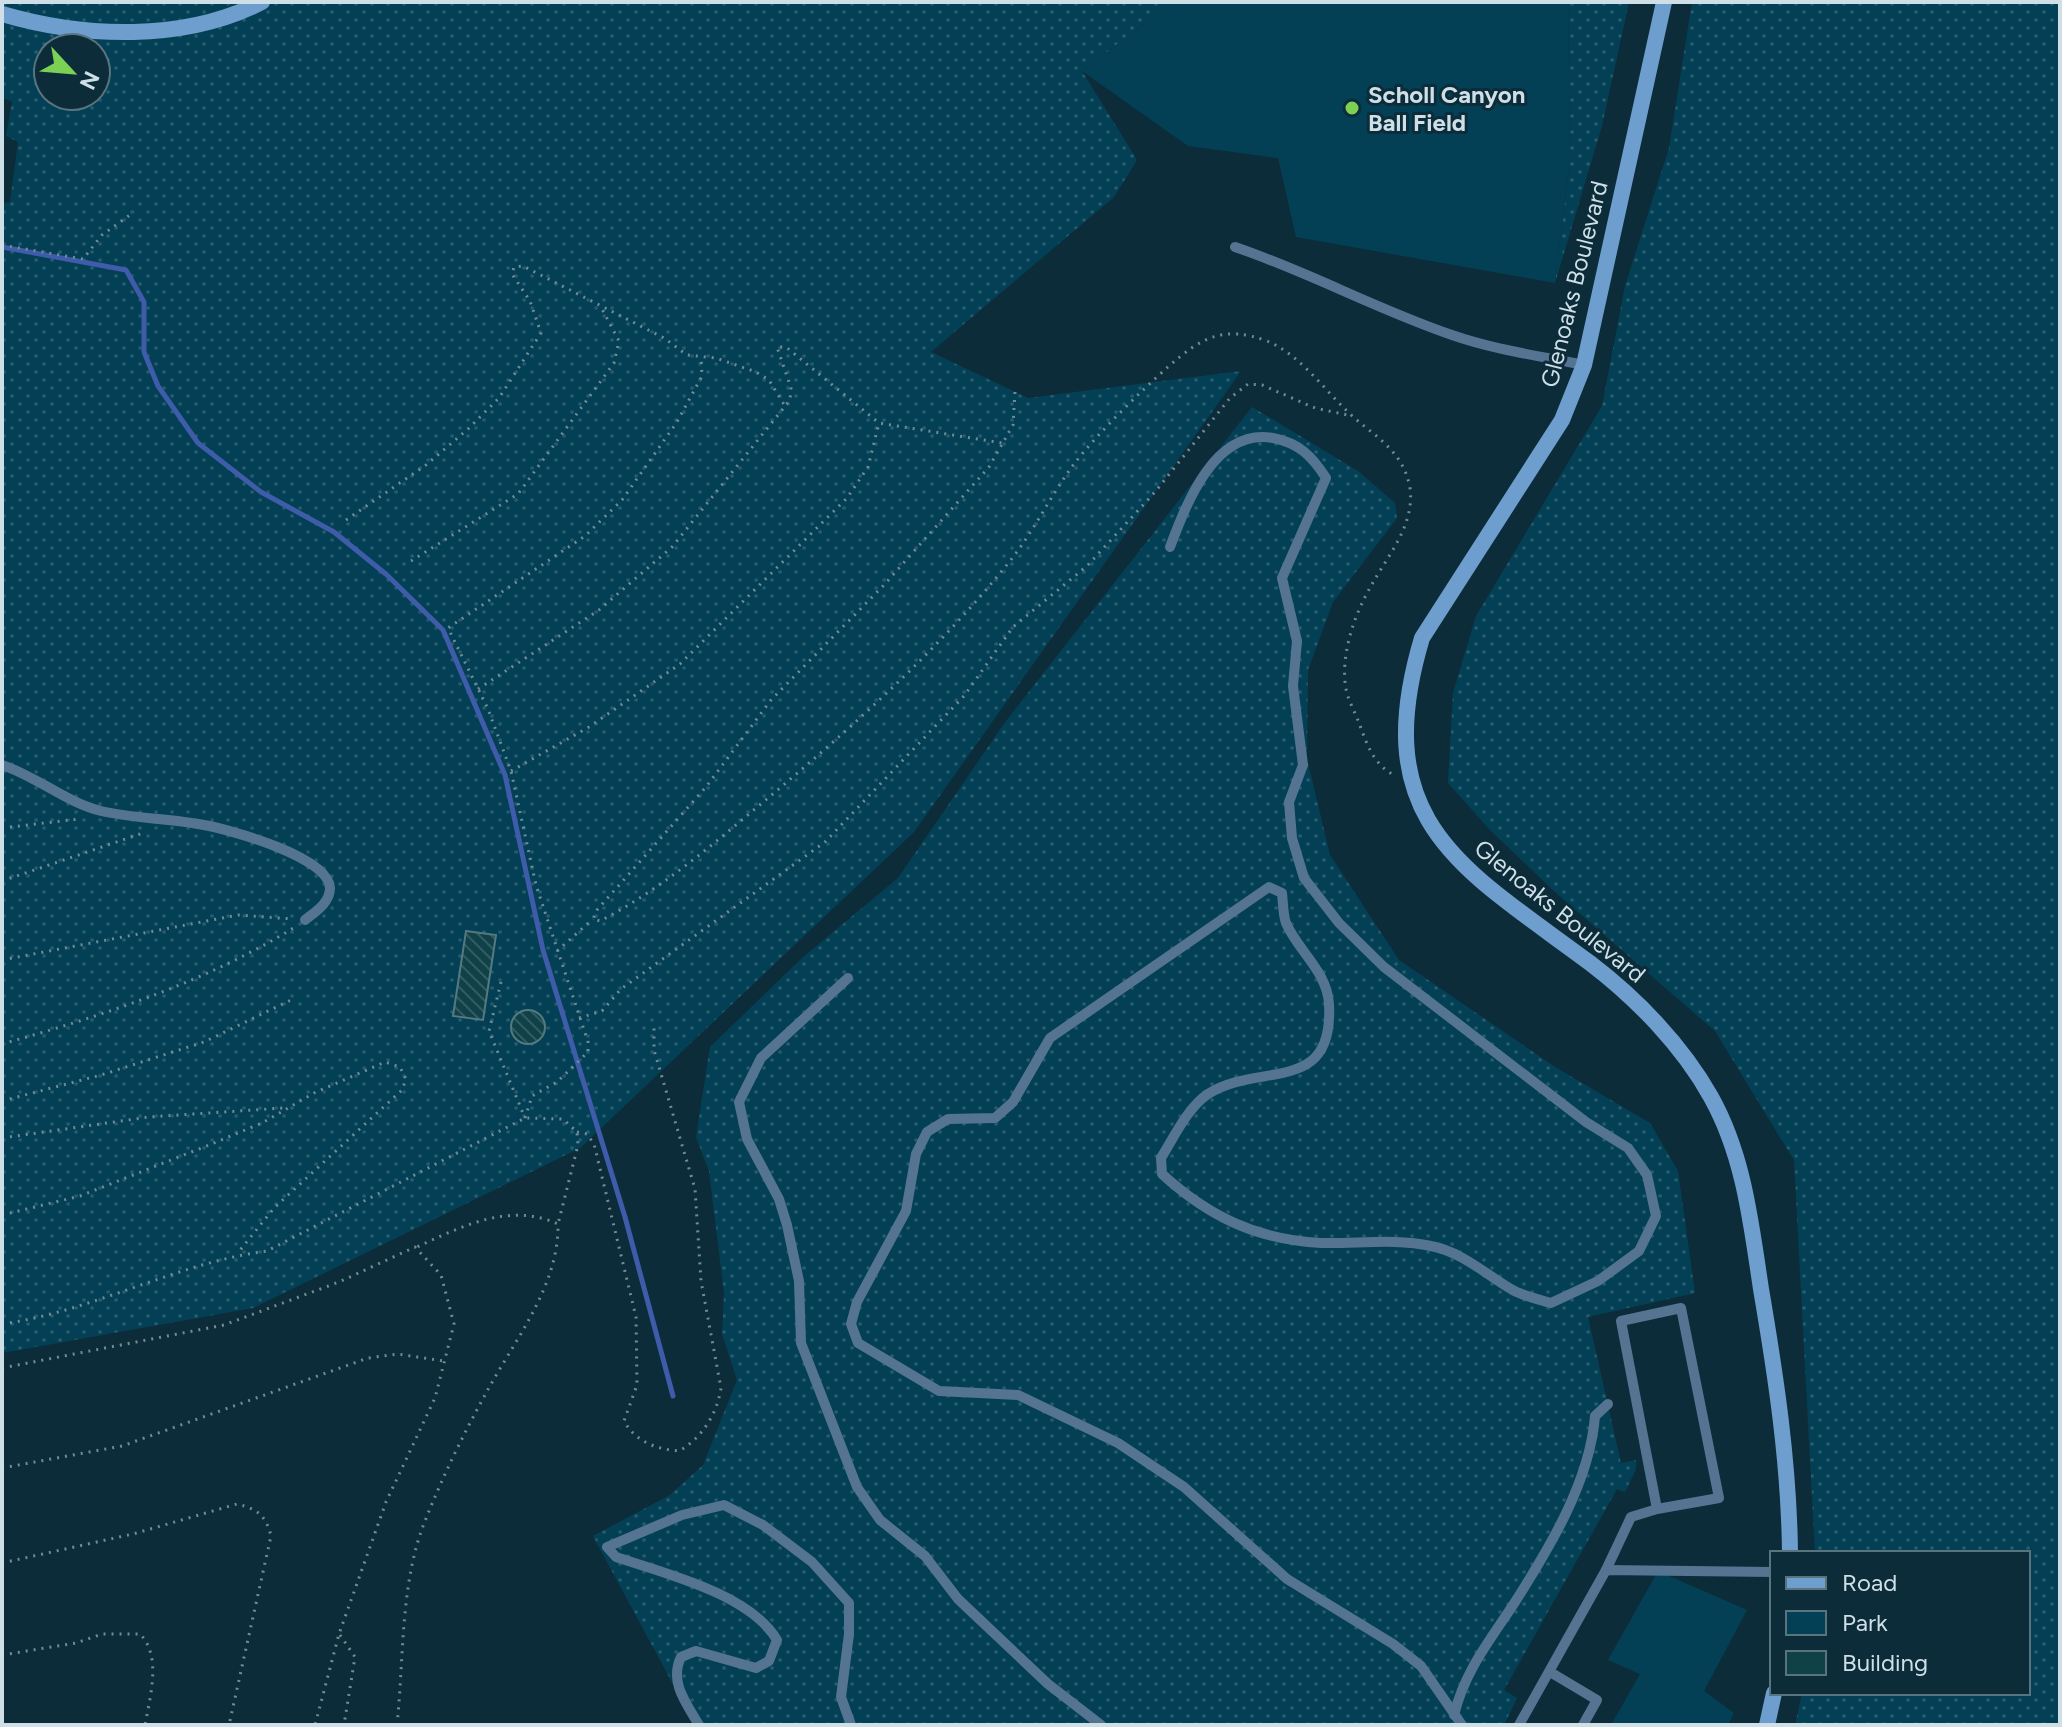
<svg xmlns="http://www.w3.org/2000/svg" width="2062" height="1727" viewBox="0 0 2062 1727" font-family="Figtree,sans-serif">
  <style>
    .grass { fill: url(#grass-dots); fill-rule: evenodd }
    .green { fill: #034055 }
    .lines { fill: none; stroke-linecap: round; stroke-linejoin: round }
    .stream { stroke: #3e5ca9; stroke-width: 5 }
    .building { fill: url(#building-back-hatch); stroke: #547980; stroke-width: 2 }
    .path { stroke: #748b96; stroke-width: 3; stroke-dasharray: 2 6; stroke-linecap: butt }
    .lane { stroke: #557491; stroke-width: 10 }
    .secondary { stroke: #6d9ecd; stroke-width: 16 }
    .poi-dot { fill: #7cd155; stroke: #0d2c39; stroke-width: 3 }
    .labels { text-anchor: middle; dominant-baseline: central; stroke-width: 6; stroke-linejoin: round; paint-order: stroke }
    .poi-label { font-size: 24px; font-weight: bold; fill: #cedfe7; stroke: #0d2c39; text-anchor: start }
    .street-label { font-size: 24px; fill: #cedfe7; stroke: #0d2c39 }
  </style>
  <defs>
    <pattern id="grass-dots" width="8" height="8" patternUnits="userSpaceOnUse" patternTransform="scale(2)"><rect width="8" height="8" fill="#034055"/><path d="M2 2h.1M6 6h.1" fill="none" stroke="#275b6d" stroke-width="1.8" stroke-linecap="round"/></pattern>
    <pattern id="building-back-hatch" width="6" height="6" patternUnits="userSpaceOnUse" patternTransform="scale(2)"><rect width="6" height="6" fill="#114148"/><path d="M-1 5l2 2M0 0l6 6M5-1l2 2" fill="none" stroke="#325c62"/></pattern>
  </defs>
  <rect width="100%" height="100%" fill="#0d2c39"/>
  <g class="grass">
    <path d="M2,2H1173L1082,71L1137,160L1114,197L931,352L1028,398L1241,371L914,832L580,1148L253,1308L2,1353V203L10,202L18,142L6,136L12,102L2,97ZM48,48H96V96H48Z"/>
    <path d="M1568,2H1629L1602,126L1555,283L1570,158Z"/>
    <path d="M1692,2H2060V1725H1795L1802,1693H2028V1553H1815L1794,1160L1715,1031L1555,892L1490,830L1448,783L1453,693L1476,616L1602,406L1625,286L1669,148Z"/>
    <path d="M1252,407L1358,471L1395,503L1397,518L1333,602L1308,670L1307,759L1330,855L1399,960L1555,1067L1650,1123L1678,1171L1695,1293L1588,1317L1621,1463L1636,1460V1469L1625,1492L1617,1489L1504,1690L1517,1698L1504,1725H695L593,1536L670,1495L703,1465L737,1380L722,1334L724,1293L709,1171L696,1137L710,1047L802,958L898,878L1006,721Z"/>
  </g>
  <g class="green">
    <path d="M1173,2H1568L1570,158L1555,283L1296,237L1278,158L1188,146L1082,71Z"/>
    <path d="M1658,1571L1747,1610L1704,1691L1734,1713L1728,1725H1611L1640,1674L1608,1660Z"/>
  </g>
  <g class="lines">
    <path class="stream" d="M2,247L126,270L144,302V352L158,386L198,443L261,492L334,532L387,575L443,630L505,775L543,950L625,1217L673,1396"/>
  </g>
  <g class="building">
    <path d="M466,931L496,935L483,1020L453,1016Z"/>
    <circle cx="528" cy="1027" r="17"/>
  </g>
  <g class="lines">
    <g class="path">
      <path d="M2,245L83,259L102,235L134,212"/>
      <path d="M1015,392L1013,425L989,467L883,586L771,700L706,787L597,910L593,919L600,921C664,888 719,839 774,793C859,721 940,648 1010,561C1034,531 1051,495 1074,464C1097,434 1141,391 1169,366C1202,337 1224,325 1267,341C1299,354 1323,388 1348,412C1373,436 1403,449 1410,488C1415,525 1388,555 1371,586C1354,615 1340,656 1346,689C1348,700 1355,712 1359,723C1367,744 1373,764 1394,775"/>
      <path d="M346,520L426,465L468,429L499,398L541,333L530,301L512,274L514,267L523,266L664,338L687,355L716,358L756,372L769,380L785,406"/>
      <path d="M411,561L518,494L614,363L619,341L602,309"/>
      <path d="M478,689L599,610L672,547L790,400L791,388L777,347H786L879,423L1002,443"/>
      <path d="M511,771L589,727L680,664L847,498L868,467L879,423"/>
      <path d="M2,828L79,819"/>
      <path d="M2,881L146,832"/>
      <path d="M557,951L593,919"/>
      <path d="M2,960L238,915L293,919"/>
      <path d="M501,982L489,1031L525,1118"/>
      <path d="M579,1018L602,1011L621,989L825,842L964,696L1013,627L1087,566L1155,492L1230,398L1248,384L1262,385L1315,408L1352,416"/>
      <path d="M2,1044C102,1016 206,982 295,927"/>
      <path d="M2,1101L101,1075L204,1042L291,1000"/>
      <path d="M525,1118L532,1096L557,1082L588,1052V1042L536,885L511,771L488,709L448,628L585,536L622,500L677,422L702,376L701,356"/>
      <path d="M577,1132L587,1134L594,1144L636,1317L637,1385L624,1421C636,1442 656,1449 679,1451C702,1438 717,1414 721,1388L701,1281L695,1189L654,1050V1028"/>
      <path d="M2,1138L149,1117L283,1108"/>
      <path d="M2,1215L80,1196L209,1145L262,1123L314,1093L385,1062L400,1067L406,1079L402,1090L274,1208L237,1254"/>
      <path d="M2,1324C94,1311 176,1263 267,1251L525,1118L563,1119L577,1132L578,1145L558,1224"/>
      <path d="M2,1368L224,1325L339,1282L415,1247L441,1275L454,1324L435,1398L386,1502L339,1634L315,1725"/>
      <path d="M2,1468L122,1446L368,1358L398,1354L443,1361"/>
      <path d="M2,1563L133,1534L237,1504C258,1509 266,1516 271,1536L229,1725"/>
      <path d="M340,1635L355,1657L344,1725"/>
      <path d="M2,1655L76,1643L102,1634H140C162,1656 150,1697 145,1725"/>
      <path d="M397,1725C404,1659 400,1583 425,1521C442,1478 463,1435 485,1395C513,1342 559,1287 558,1224C510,1202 462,1226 417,1247"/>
    </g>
    <g class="lane">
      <path d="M1235,247C1309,272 1378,310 1452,335C1495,350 1540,356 1584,365"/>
      <path d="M1170,547C1187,502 1215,428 1273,438C1299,443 1312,456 1326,478L1282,578L1297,641L1293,686L1303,765L1289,802L1292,838L1304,878L1339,923L1384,967L1586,1122L1628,1148L1647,1175L1656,1216L1639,1251L1598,1281L1551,1303C1538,1299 1522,1296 1511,1289C1484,1273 1462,1252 1431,1246C1395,1238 1357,1244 1321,1243C1257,1240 1208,1216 1162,1174L1161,1158C1173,1139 1188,1107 1208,1094C1260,1061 1334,1096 1329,1004C1327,971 1298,951 1286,923C1283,915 1283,902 1282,893L1269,887L1050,1038L1013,1102L995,1118L948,1119L927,1132L916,1154L906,1211L857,1302L851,1324L858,1343L939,1391L1018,1395L1118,1443L1184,1487L1287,1579L1393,1644L1421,1666L1462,1725"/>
      <path d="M2,765C36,776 67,803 101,811C135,819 170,818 204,825C231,830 329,857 330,888C330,903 315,912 305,920"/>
      <path d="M848,978L761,1058L739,1102L747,1139L779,1199L787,1225L799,1281L801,1343L857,1487L880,1520L925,1556L958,1599L1048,1684L1101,1725"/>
      <path d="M1606,1570L1631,1517L1657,1509L1621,1321L1681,1308L1719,1498L1657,1509"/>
      <path d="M1550,1672L1597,1700L1583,1725"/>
      <path d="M1454,1715C1465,1670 1491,1639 1515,1602C1550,1547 1590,1481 1595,1416L1608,1404"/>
      <path d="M699,1725C686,1703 669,1682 681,1657L696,1651L756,1668L769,1661L777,1640C750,1594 664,1573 616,1557L607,1547L682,1515L724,1505L763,1525L812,1562L849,1603V1634L841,1697L851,1725"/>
      <path d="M1519,1725L1606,1570L1772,1572"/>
    </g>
    <g class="secondary">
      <path d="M1664,2L1584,365L1562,420L1422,638C1367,822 1461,867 1590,963C1636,998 1682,1045 1711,1097C1744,1156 1751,1223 1761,1289C1776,1377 1789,1463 1790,1553"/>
      <path d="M2,14C84,38 184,42 262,2"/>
      <path d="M1767,1725L1774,1693"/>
    </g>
  </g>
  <circle class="poi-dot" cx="1352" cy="108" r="8"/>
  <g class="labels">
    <g class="poi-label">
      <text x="1368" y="94">Scholl Canyon<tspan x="1368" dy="28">Ball Field</tspan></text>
    </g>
    <g class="street-label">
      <text transform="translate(1574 284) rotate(-76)">Glenoaks Boulevard</text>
      <text transform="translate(1560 911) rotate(39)">Glenoaks Boulevard</text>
    </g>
  </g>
  <rect width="2062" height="1727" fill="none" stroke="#cedfe7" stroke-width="8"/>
  <rect x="1770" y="1551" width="260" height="144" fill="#0d2c39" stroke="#5a747f" stroke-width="2"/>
  <rect x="1786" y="1577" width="40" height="12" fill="#6d9ecd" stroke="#5a747f" stroke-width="2"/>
  <text x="1842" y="1591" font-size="24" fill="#cedfe7">Road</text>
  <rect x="1786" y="1611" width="40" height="24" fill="#034055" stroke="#5a747f" stroke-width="2"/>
  <text x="1842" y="1631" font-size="24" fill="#cedfe7">Park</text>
  <rect x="1786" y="1651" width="40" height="24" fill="#114148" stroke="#5a747f" stroke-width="2"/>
  <text x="1842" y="1671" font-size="24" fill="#cedfe7">Building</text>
  <g transform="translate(72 72) rotate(116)"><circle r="38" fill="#0d2c39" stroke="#5a747f" stroke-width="2"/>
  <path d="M0-6L14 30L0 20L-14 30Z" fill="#7cd155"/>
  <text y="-12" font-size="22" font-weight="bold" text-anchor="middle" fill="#cedfe7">N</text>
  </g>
</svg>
